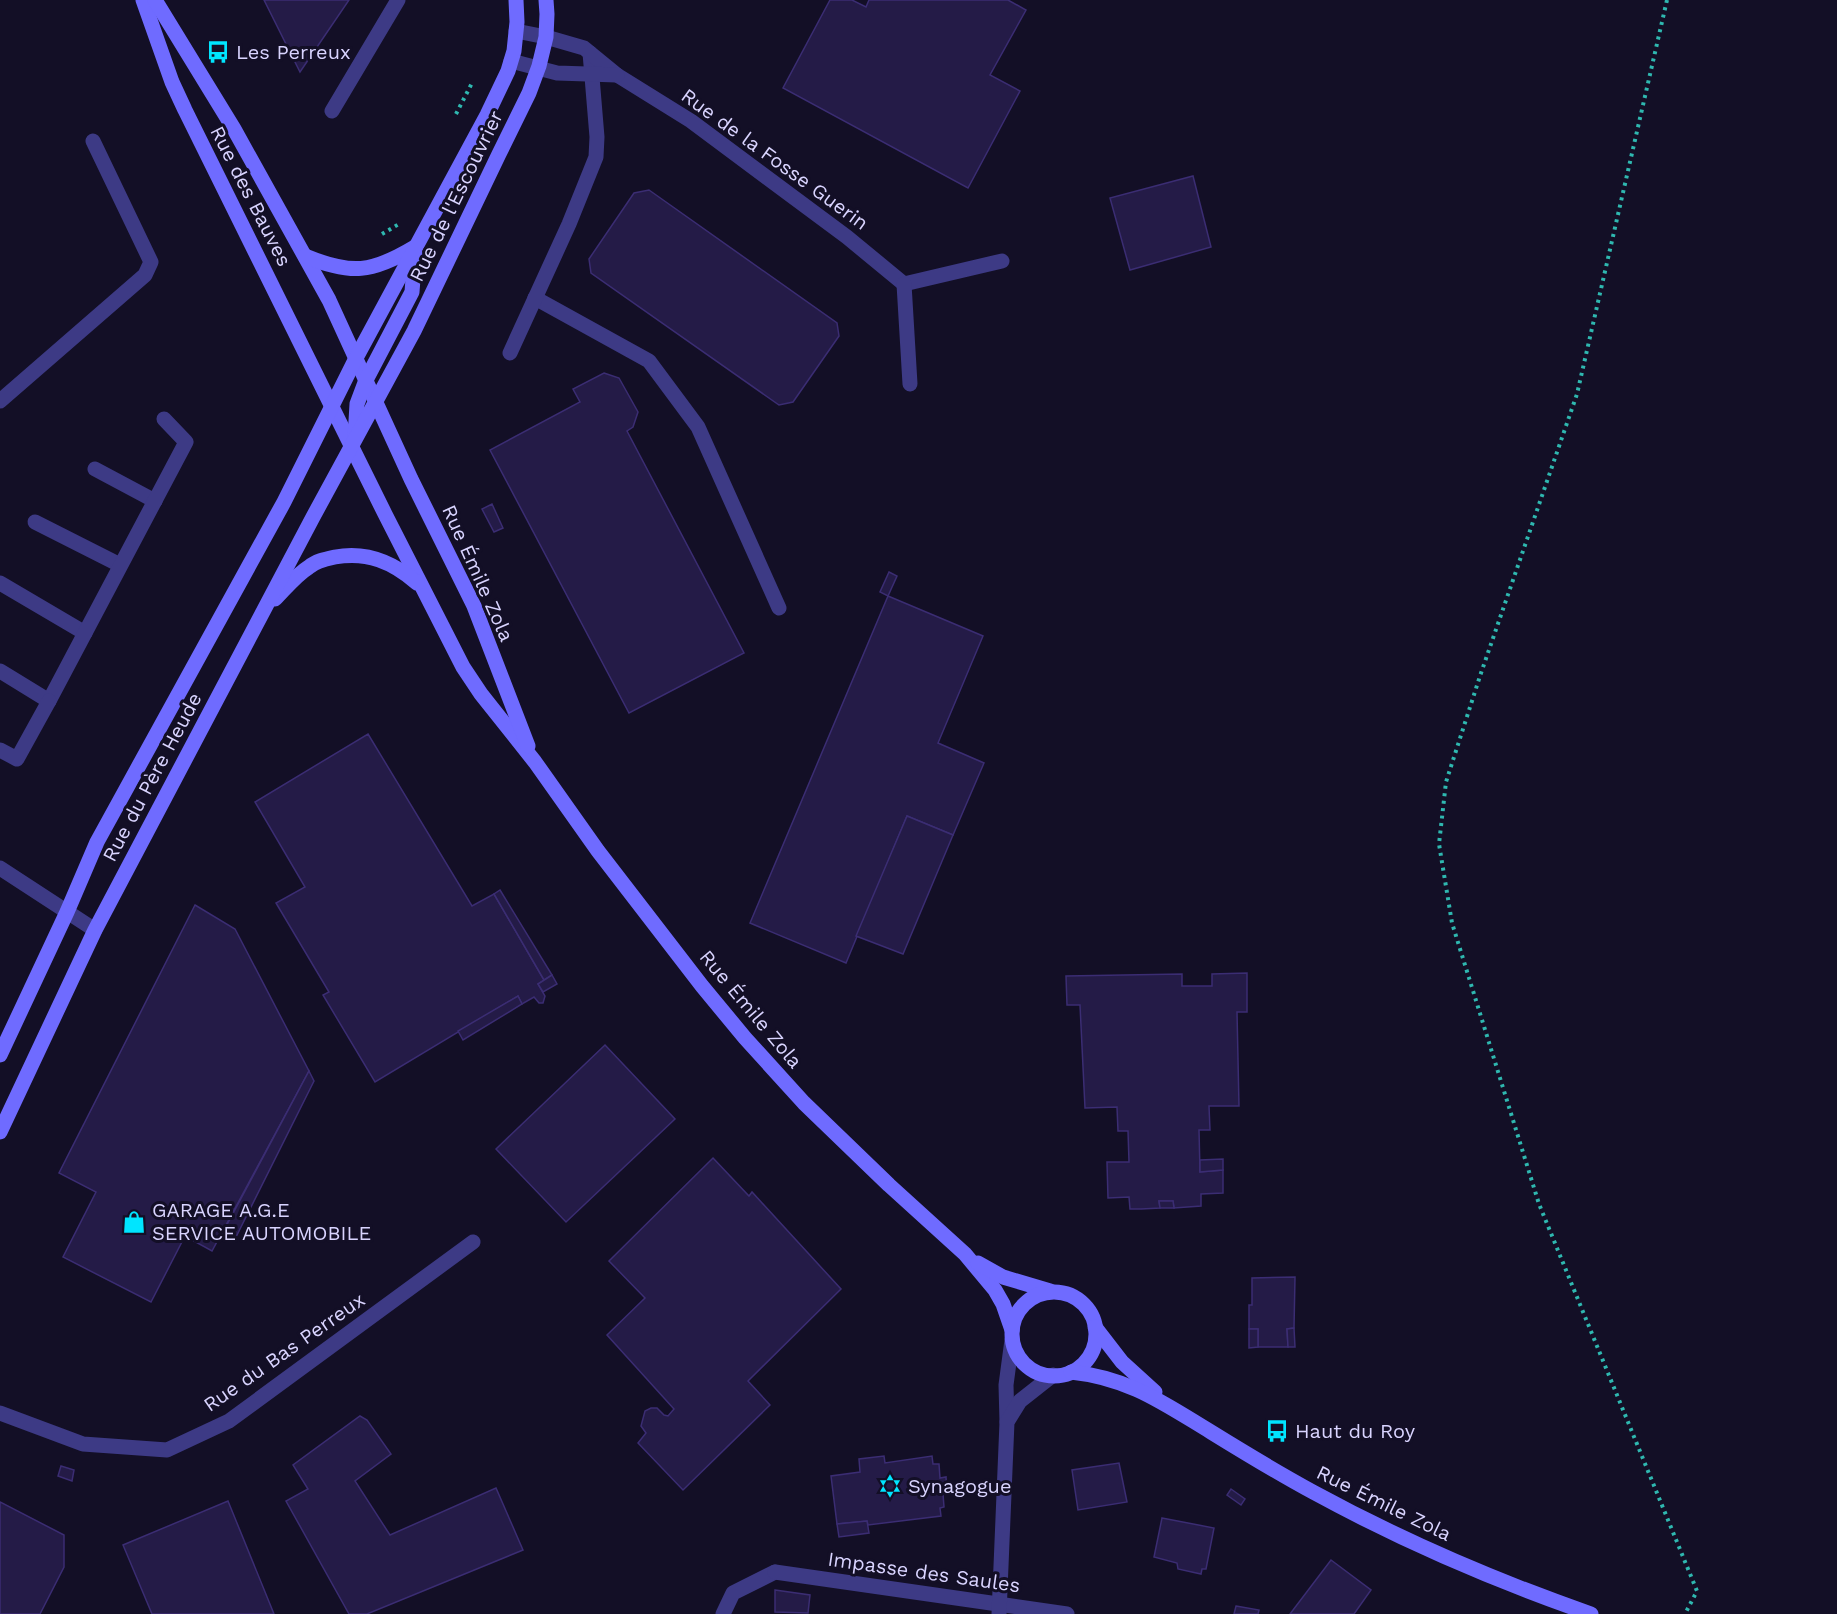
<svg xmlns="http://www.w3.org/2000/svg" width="1837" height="1614" viewBox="0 0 1837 1614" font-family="'Work Sans',sans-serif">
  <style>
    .building { fill: #241b47; stroke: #3b2d73; stroke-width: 1.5 }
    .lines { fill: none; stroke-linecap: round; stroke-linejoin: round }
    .path { stroke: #2fb8b0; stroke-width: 4; stroke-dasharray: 3 4.5; stroke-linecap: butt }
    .lane { stroke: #3d3a85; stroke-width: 15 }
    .street { stroke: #3d3a85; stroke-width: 15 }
    .secondary { stroke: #6f6bff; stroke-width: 15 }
    .labels { text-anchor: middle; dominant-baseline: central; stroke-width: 6; stroke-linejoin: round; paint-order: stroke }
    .poi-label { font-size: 20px; fill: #d9d4ff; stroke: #130f26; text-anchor: start }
    .street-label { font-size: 20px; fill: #d9d4ff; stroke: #130f26 }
  </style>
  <rect width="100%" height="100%" fill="#130f26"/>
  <g class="building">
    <path d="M264,0H349L300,72Z"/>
    <path d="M830,0H852L866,7L869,0H1008L1026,10L990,75L1020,91L968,188L783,88Z"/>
    <path d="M1193,176L1211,247L1130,270L1110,198Z"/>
    <path d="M649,190L837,323L839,336L793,402L779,405L591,273L589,259L634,193Z"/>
    <path d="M604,373L619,378L638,412L633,427L627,431L744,653L629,713L490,450L580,402L573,389Z"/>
    <path d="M492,504L503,528L494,532L482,509Z"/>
    <path d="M889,572L897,576L888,596L880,592Z"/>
    <path d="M888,596L983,636L938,743L984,763L953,835L907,816L846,963L750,923Z"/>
    <path d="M368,734L472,906L494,894L544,980L538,984L545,996L543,1003H539L534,997L522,1004L518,996L375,1082L323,995L329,992L276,903L305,887L255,802Z"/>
    <path d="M907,816L953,835L903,954L856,936Z"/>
    <path d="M500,890L552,975L544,980L494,894Z"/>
    <path d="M195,905L235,929L309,1071L212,1251L185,1236L151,1302L63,1257L96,1192L59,1173Z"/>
    <path d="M1247,973V1012H1237L1239,1106H1209L1210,1130H1199L1200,1172L1223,1170V1193L1201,1194V1206L1174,1208L1173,1201H1159L1160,1208L1141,1209H1130L1129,1197L1108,1198L1107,1162H1129L1128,1131H1118L1117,1107L1085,1108L1080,1005H1067L1066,976L1182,974V986H1212V974Z"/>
    <path d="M552,975L557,984L543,992L538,984Z"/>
    <path d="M518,996L522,1004L463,1040L458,1031Z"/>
    <path d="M605,1045L675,1119L566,1222L496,1149Z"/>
    <path d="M309,1071L314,1081L234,1241L222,1234Z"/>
    <path d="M713,1158L749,1196L752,1192L841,1289L748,1381L770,1405L683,1490L638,1443L646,1433L641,1426L645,1411L651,1408H657L664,1415L668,1416L674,1409L607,1335L645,1298L609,1261Z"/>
    <path d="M1223,1159V1170L1200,1172V1160Z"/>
    <path d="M1159,1201H1173L1174,1208H1160Z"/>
    <path d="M1295,1277L1294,1328L1287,1329L1288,1347H1258V1329H1249V1305H1252V1278Z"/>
    <path d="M1294,1328L1295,1347H1288L1287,1329Z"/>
    <path d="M1249,1329H1258V1347L1249,1348Z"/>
    <path d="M360,1416L367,1420L391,1454L355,1481L390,1535L496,1488L523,1550L367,1614H349L286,1501L308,1489L293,1465Z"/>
    <path d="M884,1456L885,1463L932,1456L933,1464H939L940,1478L946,1477L947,1494H943L944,1507L940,1508L941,1516L868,1525L867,1521L837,1524L831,1476L860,1472L859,1459Z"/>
    <path d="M1119,1463L1127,1502L1078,1510L1072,1470Z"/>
    <path d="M61,1466L74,1470L72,1481L58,1476Z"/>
    <path d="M1231,1489L1245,1499L1241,1505L1227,1495Z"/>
    <path d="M228,1501L274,1614H152L123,1545Z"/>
    <path d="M0,1502L64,1535V1567L40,1614H0Z"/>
    <path d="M1162,1518L1214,1528L1206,1569H1202L1201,1574L1178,1569L1177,1563L1154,1557Z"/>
    <path d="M867,1521L869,1533L839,1537L837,1524Z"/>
    <path d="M1331,1560L1371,1590L1354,1614H1290Z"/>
    <path d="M775,1590L810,1595L808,1613L775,1612Z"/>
    <path d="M1236,1606L1259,1610L1258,1614H1234Z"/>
  </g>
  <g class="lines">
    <g class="path">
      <path d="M1667,0L1577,394L1480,676L1446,782L1439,844L1452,923L1539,1204L1697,1591L1685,1614"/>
      <path d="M456,114L472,83"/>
      <path d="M382,234L399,224"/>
    </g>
    <g class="lane">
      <path d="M332,111L398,0"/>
      <path d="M535,298L649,361L698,427L779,608"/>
      <path d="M510,353L569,224L596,157L597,137L590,53"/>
      <path d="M0,401L145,275L151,262L93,141"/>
      <path d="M95,469L155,501"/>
      <path d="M35,522L120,565"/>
      <path d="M0,583L85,633"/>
      <path d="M0,671L49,701L186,442L164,419"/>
      <path d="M0,750L17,759L49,701"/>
      <path d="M723,1614L733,1593L775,1572"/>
    </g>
    <g class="street">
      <path d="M516,31L546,37L584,48L617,75L691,121L847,237L904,284L1002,261"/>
      <path d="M511,61L557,73L617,75"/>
      <path d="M904,284L910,384"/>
      <path d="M0,868L95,930"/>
      <path d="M0,1413L83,1444L167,1450L229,1421L473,1242"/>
      <path d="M1007,1422L1006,1385L1012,1340"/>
      <path d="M775,1572L1067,1614"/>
      <path d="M999,1614L1007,1422L1020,1401L1053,1375"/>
    </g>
    <g class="secondary">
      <path d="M143,0L172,82L185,110L385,514L463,667L481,694L535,762L598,851L702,986L745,1038L804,1103L889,1185L965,1254L995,1290L1003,1304L1012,1330"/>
      <path d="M155,0L234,129L329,300L411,479L474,606L528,746"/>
      <path d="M305,256C351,275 372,273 415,247"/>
      <path d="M355,438L357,404L366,380L412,292L415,253"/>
      <path d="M275,599C285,589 296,575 309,567C316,561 326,559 335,557C367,551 393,562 417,583"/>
      <path d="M0,1055L67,912L97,842L284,502L356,358L487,115L508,71L514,51L517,22L516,0"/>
      <path d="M0,1132L95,930L313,517L414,331L499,154L529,93L539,66L546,37L547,14L546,0"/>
      <path d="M978,1263L1003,1277L1050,1291"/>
      <circle cx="1054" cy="1334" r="42"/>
      <path d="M1095,1327L1122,1362L1155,1392"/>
      <path d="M1071,1372C1129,1378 1163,1403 1211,1432C1245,1453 1278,1473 1313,1492C1401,1540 1496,1581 1591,1614"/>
    </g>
  </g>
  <defs>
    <g id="bus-bare" transform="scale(1.8)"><path d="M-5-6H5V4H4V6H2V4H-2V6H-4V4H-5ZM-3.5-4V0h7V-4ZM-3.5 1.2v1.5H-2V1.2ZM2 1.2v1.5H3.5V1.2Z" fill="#00e5ff" stroke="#130f26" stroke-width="2.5" paint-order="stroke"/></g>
    <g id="shop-bare" transform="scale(1.8)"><path d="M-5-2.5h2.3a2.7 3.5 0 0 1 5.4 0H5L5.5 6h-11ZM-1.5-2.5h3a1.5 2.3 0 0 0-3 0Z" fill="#00e5ff" stroke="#130f26" stroke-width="2.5" paint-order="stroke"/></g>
    <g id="synagogue-bare" transform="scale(1.8)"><path d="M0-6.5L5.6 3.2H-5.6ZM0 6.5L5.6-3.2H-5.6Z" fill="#00e5ff" stroke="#130f26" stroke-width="2.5" paint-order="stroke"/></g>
  </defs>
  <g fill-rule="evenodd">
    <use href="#bus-bare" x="218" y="52"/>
    <use href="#shop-bare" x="134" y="1222"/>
    <use href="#bus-bare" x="1277" y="1431"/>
    <use href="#synagogue-bare" x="890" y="1486"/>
  </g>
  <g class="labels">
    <g class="poi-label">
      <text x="236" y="52">Les Perreux</text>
      <text x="152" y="1210">GARAGE A.G.E<tspan x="152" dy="23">SERVICE AUTOMOBILE</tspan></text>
      <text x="1295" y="1431">Haut du Roy</text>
      <text x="908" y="1486">Synagogue</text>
    </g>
    <g class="street-label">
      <text transform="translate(775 159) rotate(36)">Rue de la Fosse Guerin</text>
      <text transform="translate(251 196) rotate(63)">Rue des Bauves</text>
      <text transform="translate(456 196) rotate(-64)">Rue de l'Escouvrier</text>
      <text transform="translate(478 573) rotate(66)">Rue Émile Zola</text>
      <text transform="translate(152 777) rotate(-62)">Rue du Père Heude</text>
      <text transform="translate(751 1009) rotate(50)">Rue Émile Zola</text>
      <text transform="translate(284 1352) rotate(-35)">Rue du Bas Perreux</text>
      <text transform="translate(1384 1503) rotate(26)">Rue Émile Zola</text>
      <text transform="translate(924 1572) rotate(8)">Impasse des Saules</text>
    </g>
  </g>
</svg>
